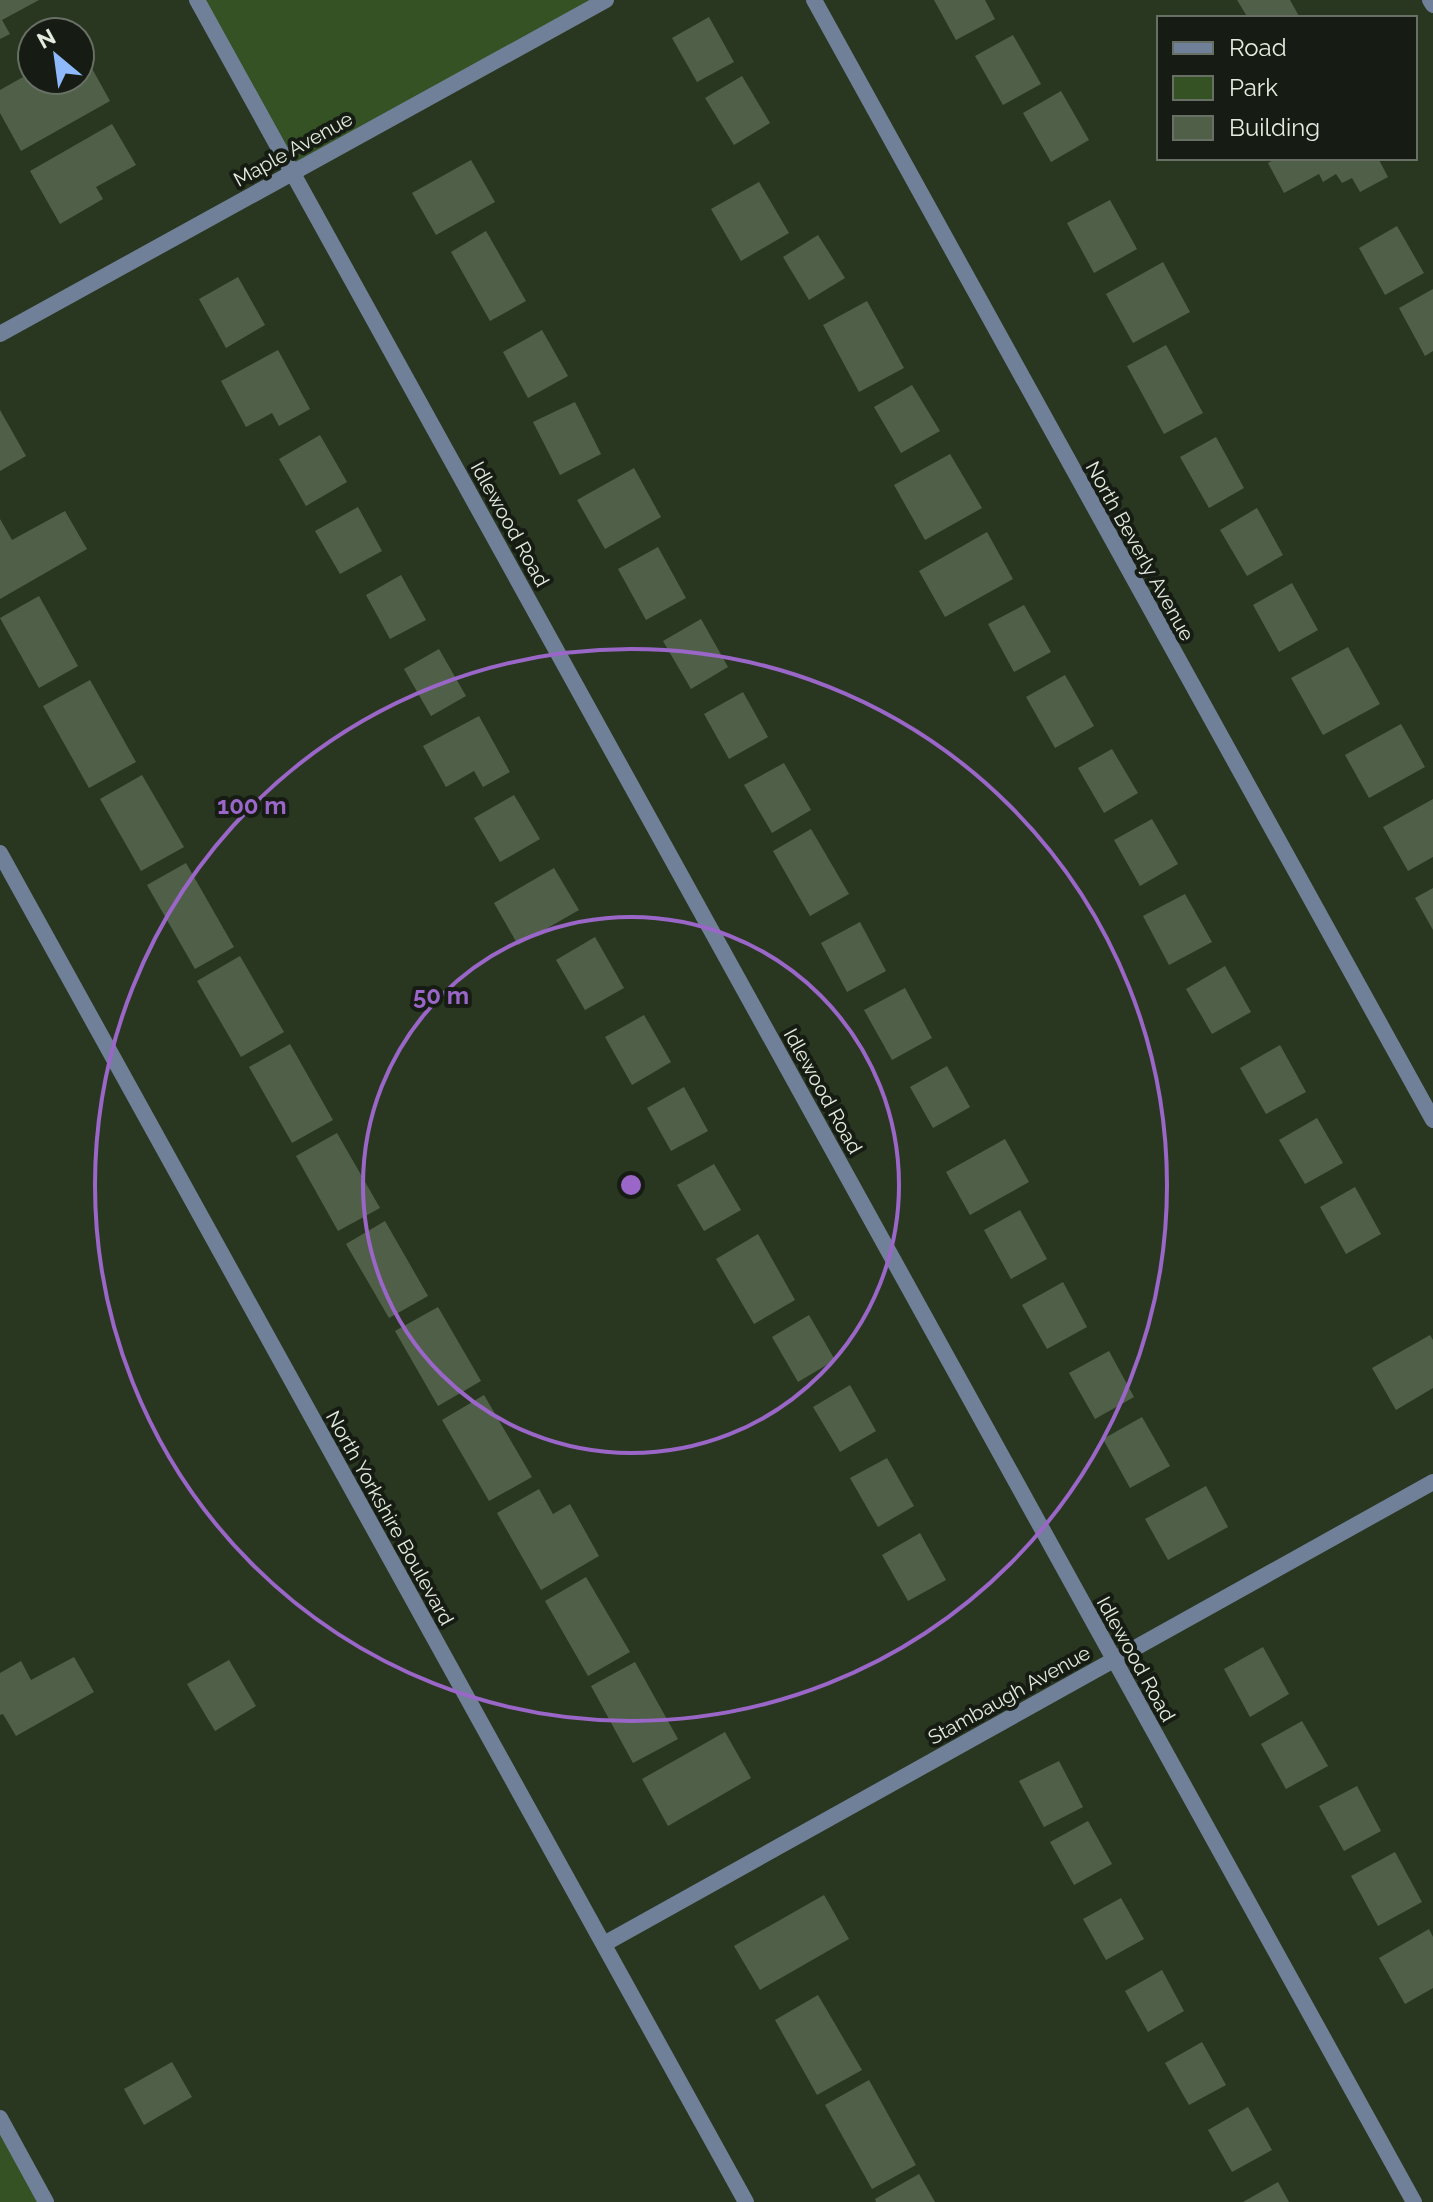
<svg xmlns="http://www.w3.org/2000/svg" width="1433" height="2202" viewBox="0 0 1433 2202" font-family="Raleway,sans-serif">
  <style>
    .green { fill: #345224 }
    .building { fill: #506048 }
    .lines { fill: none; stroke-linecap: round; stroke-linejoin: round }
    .minor { stroke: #708098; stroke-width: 16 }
    .tertiary { stroke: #708098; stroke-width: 16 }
    .ring { fill: none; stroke: #9a66c8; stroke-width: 4 }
    .labels { text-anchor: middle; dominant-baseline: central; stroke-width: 8; stroke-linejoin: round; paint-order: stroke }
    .street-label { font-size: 20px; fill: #e3ecde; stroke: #161c13 }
    .centre { fill: #9a66c8; stroke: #161c13; stroke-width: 4 }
    .ring-label { font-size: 24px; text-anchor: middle; font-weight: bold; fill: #9a66c8; stroke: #161c13; stroke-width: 8; stroke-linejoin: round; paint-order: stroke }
  </style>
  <rect width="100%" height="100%" fill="#293721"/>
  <g class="green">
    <path d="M197,0H606L292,172Z"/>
    <path d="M0,2118L46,2202H0Z"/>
  </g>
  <g class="building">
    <path d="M0,0H39L2,20L10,34L0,39Z"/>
    <path d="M934,0H985L995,19L956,40Z"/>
    <path d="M1237,0H1290L1300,18H1248Z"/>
    <path d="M709,17L734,62L697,82L672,38Z"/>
    <path d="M1013,35L1041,84L1003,105L975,56Z"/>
    <path d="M84,54L110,101L21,151L0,113V90L32,72V80H80V56Z"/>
    <path d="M742,76L770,123L734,145L705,98Z"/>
    <path d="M1061,91L1089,140L1051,162L1023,113Z"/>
    <path d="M112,124L136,165L96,187L103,199L60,224L30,171Z"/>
    <path d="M1277,158H1378L1388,177L1360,192L1352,178L1342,183L1336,174L1323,182L1319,174L1284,193L1268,163Z"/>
    <path d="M471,160L495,202L436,235L412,193Z"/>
    <path d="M759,182L789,233L741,261L711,209Z"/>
    <path d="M1110,200L1137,249L1094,273L1067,223Z"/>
    <path d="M1397,226L1424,273L1385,295L1359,248Z"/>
    <path d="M486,231L526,301L490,321L451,252Z"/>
    <path d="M818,235L845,278L809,300L783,257Z"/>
    <path d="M1163,262L1190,312L1133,343L1106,294Z"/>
    <path d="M238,277L265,325L226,348L199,299Z"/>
    <path d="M1433,289V351L1425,356L1399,308Z"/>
    <path d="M867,301L904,368L859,392L823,325Z"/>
    <path d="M542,330L568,376L528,398L503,352Z"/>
    <path d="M1166,345L1203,413L1164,434L1127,366Z"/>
    <path d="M278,350L310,409L279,426L272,413L246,427L221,381Z"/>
    <path d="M912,385L940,431L901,453L874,407Z"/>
    <path d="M575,402L601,454L560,475L533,422Z"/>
    <path d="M0,410L26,456L0,471Z"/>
    <path d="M320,435L347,482L306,506L279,459Z"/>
    <path d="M1216,437L1244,488L1209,508L1180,457Z"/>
    <path d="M950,454L982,508L925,540L894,485Z"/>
    <path d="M634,468L661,517L605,549L577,500Z"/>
    <path d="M358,507L382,551L340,574L315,531Z"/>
    <path d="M1257,508L1283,555L1247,576L1220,530Z"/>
    <path d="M65,511L87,549L0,599V519L12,540Z"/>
    <path d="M987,532L1013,579L945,617L919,571Z"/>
    <path d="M658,547L686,598L646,620L618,569Z"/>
    <path d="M401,575L426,620L390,639L366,595Z"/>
    <path d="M1292,583L1318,630L1279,652L1253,605Z"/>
    <path d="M39,596L78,666L39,688L0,618Z"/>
    <path d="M1024,605L1051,652L1014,672L988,624Z"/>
    <path d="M701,619L728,667L691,689L663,641Z"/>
    <path d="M1348,647L1380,704L1323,735L1291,678Z"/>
    <path d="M439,649L466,696L431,716L404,669Z"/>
    <path d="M1065,675L1094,726L1055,748L1026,697Z"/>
    <path d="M90,680L136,762L89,788L43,706Z"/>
    <path d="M743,692L768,737L729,759L704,714Z"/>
    <path d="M479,716L510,772L483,787L474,771L446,787L423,746Z"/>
    <path d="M1401,724L1425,767L1369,798L1345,755Z"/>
    <path d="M1112,749L1138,793L1104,813L1078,768Z"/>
    <path d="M784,763L811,810L772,833L744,785Z"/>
    <path d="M142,775L184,847L141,871L100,799Z"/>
    <path d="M514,795L540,839L500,862L474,818Z"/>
    <path d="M1433,799V857L1408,871L1383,827Z"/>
    <path d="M1152,819L1178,864L1140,886L1114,840Z"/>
    <path d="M811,829L849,894L810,916L773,851Z"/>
    <path d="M186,863L234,947L195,969L147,885Z"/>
    <path d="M554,868L579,910L518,945L494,903Z"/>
    <path d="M1433,888V930L1415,898Z"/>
    <path d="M1185,894L1212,942L1169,965L1143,916Z"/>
    <path d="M860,922L886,971L847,992L821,943Z"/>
    <path d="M595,937L624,988L585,1010L556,960Z"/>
    <path d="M240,956L284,1032L241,1057L197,981Z"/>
    <path d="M1225,966L1251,1012L1212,1034L1186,989Z"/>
    <path d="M905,988L932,1038L892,1060L864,1010Z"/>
    <path d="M644,1015L671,1062L632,1085L605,1037Z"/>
    <path d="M290,1044L333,1120L292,1143L249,1067Z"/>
    <path d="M1280,1045L1306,1092L1266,1114L1240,1068Z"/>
    <path d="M947,1066L970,1107L933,1128L910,1087Z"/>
    <path d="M684,1087L708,1131L671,1151L647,1108Z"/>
    <path d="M1317,1118L1343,1163L1305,1184L1279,1140Z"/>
    <path d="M337,1133L380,1208L338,1231L296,1156Z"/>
    <path d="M1005,1139L1029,1182L970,1215L946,1172Z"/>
    <path d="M714,1164L741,1210L704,1231L677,1185Z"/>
    <path d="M1355,1187L1381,1234L1346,1254L1320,1207Z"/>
    <path d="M1020,1210L1047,1259L1011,1279L984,1230Z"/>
    <path d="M385,1221L428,1296L389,1318L346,1244Z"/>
    <path d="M758,1234L795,1300L754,1324L716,1259Z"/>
    <path d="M1063,1282L1087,1327L1047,1349L1022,1305Z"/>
    <path d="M438,1307L481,1381L438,1406L395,1331Z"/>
    <path d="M809,1315L835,1360L798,1382L772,1337Z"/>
    <path d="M1430,1335L1433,1340V1388L1396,1410L1372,1368Z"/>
    <path d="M1109,1351L1134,1397L1095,1419L1069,1373Z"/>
    <path d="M850,1385L876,1431L840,1452L813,1407Z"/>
    <path d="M484,1395L532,1477L489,1501L442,1420Z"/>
    <path d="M1142,1417L1170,1466L1130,1488L1103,1439Z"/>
    <path d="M887,1458L914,1506L878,1527L850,1478Z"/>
    <path d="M1206,1486L1228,1527L1168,1560L1145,1519Z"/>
    <path d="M539,1489L553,1514L570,1504L599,1556L541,1590L497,1513Z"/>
    <path d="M920,1533L946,1580L908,1601L882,1555Z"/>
    <path d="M586,1577L630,1652L588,1676L545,1601Z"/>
    <path d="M1263,1647L1289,1694L1250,1717L1224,1669Z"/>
    <path d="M74,1657L94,1692L16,1736L3,1714L0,1715V1673L21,1661L31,1680Z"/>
    <path d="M229,1660L256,1706L215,1731L187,1684Z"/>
    <path d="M635,1662L678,1739L633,1763L591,1686Z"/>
    <path d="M1302,1721L1328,1766L1286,1789L1261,1744Z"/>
    <path d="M725,1732L751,1778L668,1826L642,1779Z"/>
    <path d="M1059,1761L1083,1807L1044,1827L1019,1781Z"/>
    <path d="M1357,1786L1381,1831L1344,1851L1319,1806Z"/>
    <path d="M1088,1821L1112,1864L1074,1885L1050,1842Z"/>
    <path d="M1395,1852L1422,1902L1378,1926L1351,1876Z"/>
    <path d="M824,1895L849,1939L760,1990L734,1946Z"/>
    <path d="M1121,1898L1144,1939L1106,1960L1083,1919Z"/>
    <path d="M1429,1929L1433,1937V1988L1405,2004L1379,1958Z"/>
    <path d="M1162,1970L1184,2011L1148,2032L1125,1991Z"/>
    <path d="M818,1995L862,2070L817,2095L775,2020Z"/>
    <path d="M1202,2042L1226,2085L1189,2105L1165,2063Z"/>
    <path d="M172,2062L192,2097L144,2125L124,2089Z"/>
    <path d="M869,2080L916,2165L872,2189L825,2105Z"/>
    <path d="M1248,2107L1272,2150L1232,2172L1208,2130Z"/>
    <path d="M919,2174L935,2202H876L875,2199Z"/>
    <path d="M1278,2182L1289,2202H1243Z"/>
  </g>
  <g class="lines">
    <g class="minor">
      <path d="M197,0L1414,2202"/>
      <path d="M814,0L1433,1120"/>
      <path d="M1430,0L1433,5"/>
      <path d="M0,334L606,0"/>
      <path d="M0,853L746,2202"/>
      <path d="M604,1944L1433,1482"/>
    </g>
    <path class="tertiary" d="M0,2118L46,2202"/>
  </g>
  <g class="ring">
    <circle cx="631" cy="1185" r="268"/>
    <circle cx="631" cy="1185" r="536"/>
  </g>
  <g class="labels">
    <g class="street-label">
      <text transform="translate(293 149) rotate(-29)">Maple Avenue</text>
      <text transform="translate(510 524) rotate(61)">Idlewood Road</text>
      <text transform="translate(1140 551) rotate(61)">North Beverly Avenue</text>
      <text transform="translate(823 1091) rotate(61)">Idlewood Road</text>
      <text transform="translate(390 1518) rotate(61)">North Yorkshire Boulevard</text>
      <text transform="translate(1136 1659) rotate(61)">Idlewood Road</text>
      <text transform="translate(1009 1695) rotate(-29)">Stambaugh Avenue</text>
    </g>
  </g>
  <circle cx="631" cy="1185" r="12" class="centre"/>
  <g class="ring-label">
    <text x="252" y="814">100 m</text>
    <text x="441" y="1004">50 m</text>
  </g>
  <rect x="1157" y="16" width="260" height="144" fill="#161c13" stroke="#686f64" stroke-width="2"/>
  <rect x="1173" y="42" width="40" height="12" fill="#708098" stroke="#686f64" stroke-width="2"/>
  <text x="1229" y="56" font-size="24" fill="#e3ecde">Road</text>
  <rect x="1173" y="76" width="40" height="24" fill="#345224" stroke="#686f64" stroke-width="2"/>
  <text x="1229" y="96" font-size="24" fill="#e3ecde">Park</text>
  <rect x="1173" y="116" width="40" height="24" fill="#506048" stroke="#686f64" stroke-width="2"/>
  <text x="1229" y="136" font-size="24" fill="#e3ecde">Building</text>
  <g transform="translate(56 56) rotate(331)"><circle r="38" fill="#161c13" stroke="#686f64" stroke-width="2"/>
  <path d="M0-6L14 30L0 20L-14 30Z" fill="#8eb9fd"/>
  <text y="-12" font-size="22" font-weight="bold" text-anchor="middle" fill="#e3ecde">N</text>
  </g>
</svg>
